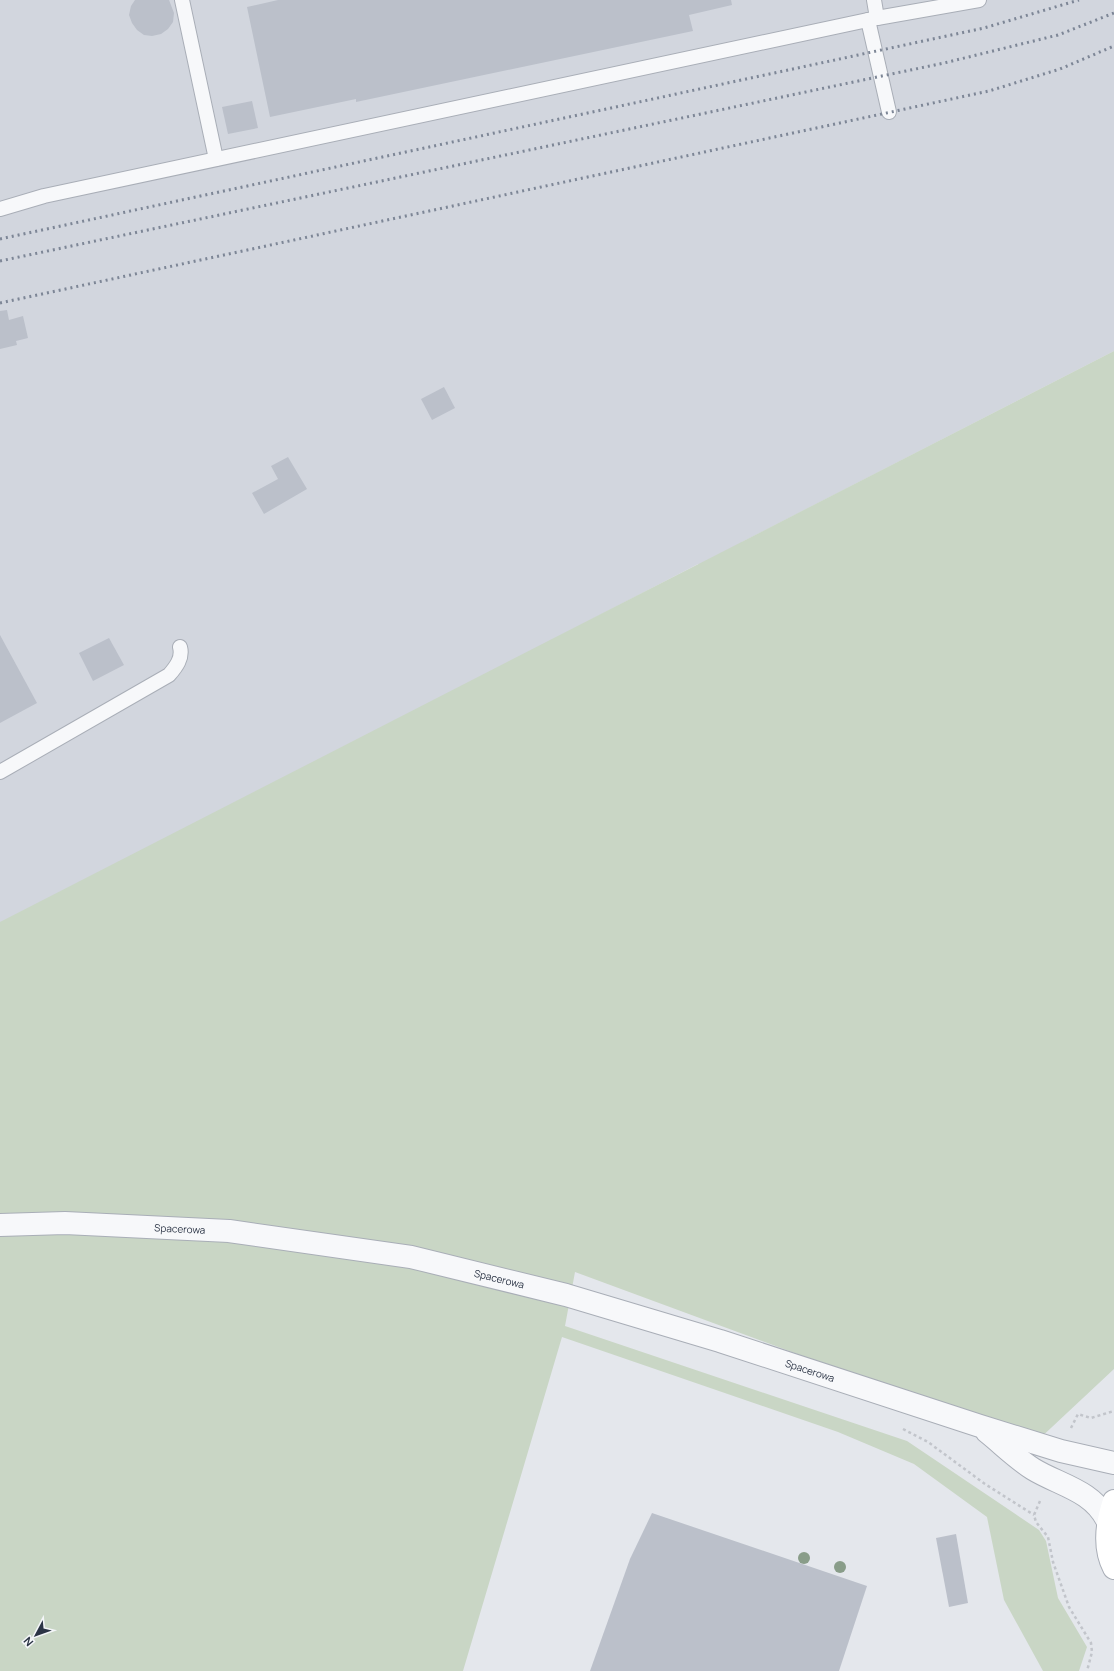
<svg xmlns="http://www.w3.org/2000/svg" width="1114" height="1671" viewBox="0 0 1114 1671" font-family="Manrope,sans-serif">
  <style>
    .built { fill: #d2d6de }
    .green { fill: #c9d6c5 }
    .building { fill: #bbc0ca }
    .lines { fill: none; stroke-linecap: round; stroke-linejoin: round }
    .service-casing { stroke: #a9aeb7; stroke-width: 16 }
    .tertiary-casing { stroke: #a9aeb7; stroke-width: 24 }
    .secondary-casing { stroke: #a9aeb7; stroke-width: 24 }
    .path { stroke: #c2c5cb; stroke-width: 2.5; stroke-dasharray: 3 3; stroke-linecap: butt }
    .service { stroke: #f7f8fa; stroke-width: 14 }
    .tertiary { stroke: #f7f8fa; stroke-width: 22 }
    .secondary { stroke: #fff; stroke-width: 22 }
    .rail { stroke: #7d8696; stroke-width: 3; stroke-dasharray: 2 4; stroke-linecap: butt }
    .tree { fill: #899d89 }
    .labels { text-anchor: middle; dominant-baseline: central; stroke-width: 4; stroke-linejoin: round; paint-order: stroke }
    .street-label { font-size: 10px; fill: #2b3445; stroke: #f4f6f9 }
  </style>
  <rect width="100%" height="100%" fill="#e4e7ec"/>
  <path class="built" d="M0,0H1114V351L742,542L734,567L717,568L698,564L336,752L0,923Z"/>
  <path class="green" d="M1114,351V1369L1036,1442L575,1272L565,1326L907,1441L1039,1530L1046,1541L1058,1598L1087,1647L1079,1671H1043L1004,1600L987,1517L914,1464L838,1432L562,1337L463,1671H0V922Z"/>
  <g class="building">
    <path d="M135,0H169L174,13L173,22L168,29L161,34L152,36L144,35L137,30L132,23L129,15L131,6Z"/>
    <path d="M278,0H731L732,5L689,15L693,31L356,102V99L270,117L247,7Z"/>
    <path d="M252,101L258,128L228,134L222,107Z"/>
    <path d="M7,310L9,320L23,316L28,338L16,341L17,345L0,349V311Z"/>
    <path d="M444,387L455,408L432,420L421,399Z"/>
    <path d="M288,457L307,489L264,514L252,493L278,479L271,466Z"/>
    <path d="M0,635L37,703L0,723Z"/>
    <path d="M109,638L124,665L93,681L79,653Z"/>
    <path d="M652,1513L867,1586L839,1671H590L630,1559Z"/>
    <path d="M956,1534L968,1603L949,1607L936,1538Z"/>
  </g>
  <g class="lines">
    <g class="service-casing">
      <g id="service">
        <path d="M182,0L216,159"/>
        <path d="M877,18L979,0"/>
        <path d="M868,20L889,112"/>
        <path d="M0,209L44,196L877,18L874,0"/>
        <path d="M0,772L169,675C176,667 183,658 180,647"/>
      </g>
    </g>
    <g class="tertiary-casing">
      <g id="tertiary">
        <path id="s1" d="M0,1225L65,1223L229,1231L411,1257L566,1295L720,1341L980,1426L1061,1451L1114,1463"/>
        <path d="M987,1432C1002,1444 1017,1459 1033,1469C1059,1485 1092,1490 1107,1520"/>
      </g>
    </g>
    <g class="secondary-casing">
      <path id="secondary" d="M1114,1501C1107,1522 1103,1547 1114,1568"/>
    </g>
    <g class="path">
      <path d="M1071,1428L1078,1414L1091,1418L1114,1411"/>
      <path d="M903,1429L928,1442L985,1484L1034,1515"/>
      <path d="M1040,1501L1034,1515L1036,1522L1048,1537L1053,1562L1069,1607L1091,1643L1092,1652L1087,1671"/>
    </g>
    <use href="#service" class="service"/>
    <use href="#tertiary" class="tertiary"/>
    <use href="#secondary" class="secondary"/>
    <g class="rail">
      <path d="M0,239L984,28L1079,0"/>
      <path d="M0,261L944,63L1058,35L1114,13"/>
      <path d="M0,303L989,91L1060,69L1114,46"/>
    </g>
  </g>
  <g class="tree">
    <circle cx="804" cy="1558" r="6"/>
    <circle cx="840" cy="1567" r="6"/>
  </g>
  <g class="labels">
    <g class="street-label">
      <text stroke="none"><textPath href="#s1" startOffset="180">Spacerowa</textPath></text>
      <text stroke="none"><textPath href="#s1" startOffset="504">Spacerowa</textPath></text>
      <text stroke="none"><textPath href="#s1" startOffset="828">Spacerowa</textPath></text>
    </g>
  </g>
  <g transform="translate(36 1635) rotate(229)" stroke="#f4f6f9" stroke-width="3" paint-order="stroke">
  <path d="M0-3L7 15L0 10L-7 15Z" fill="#2b3445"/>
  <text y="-6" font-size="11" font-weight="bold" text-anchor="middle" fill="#2b3445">N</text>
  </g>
</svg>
